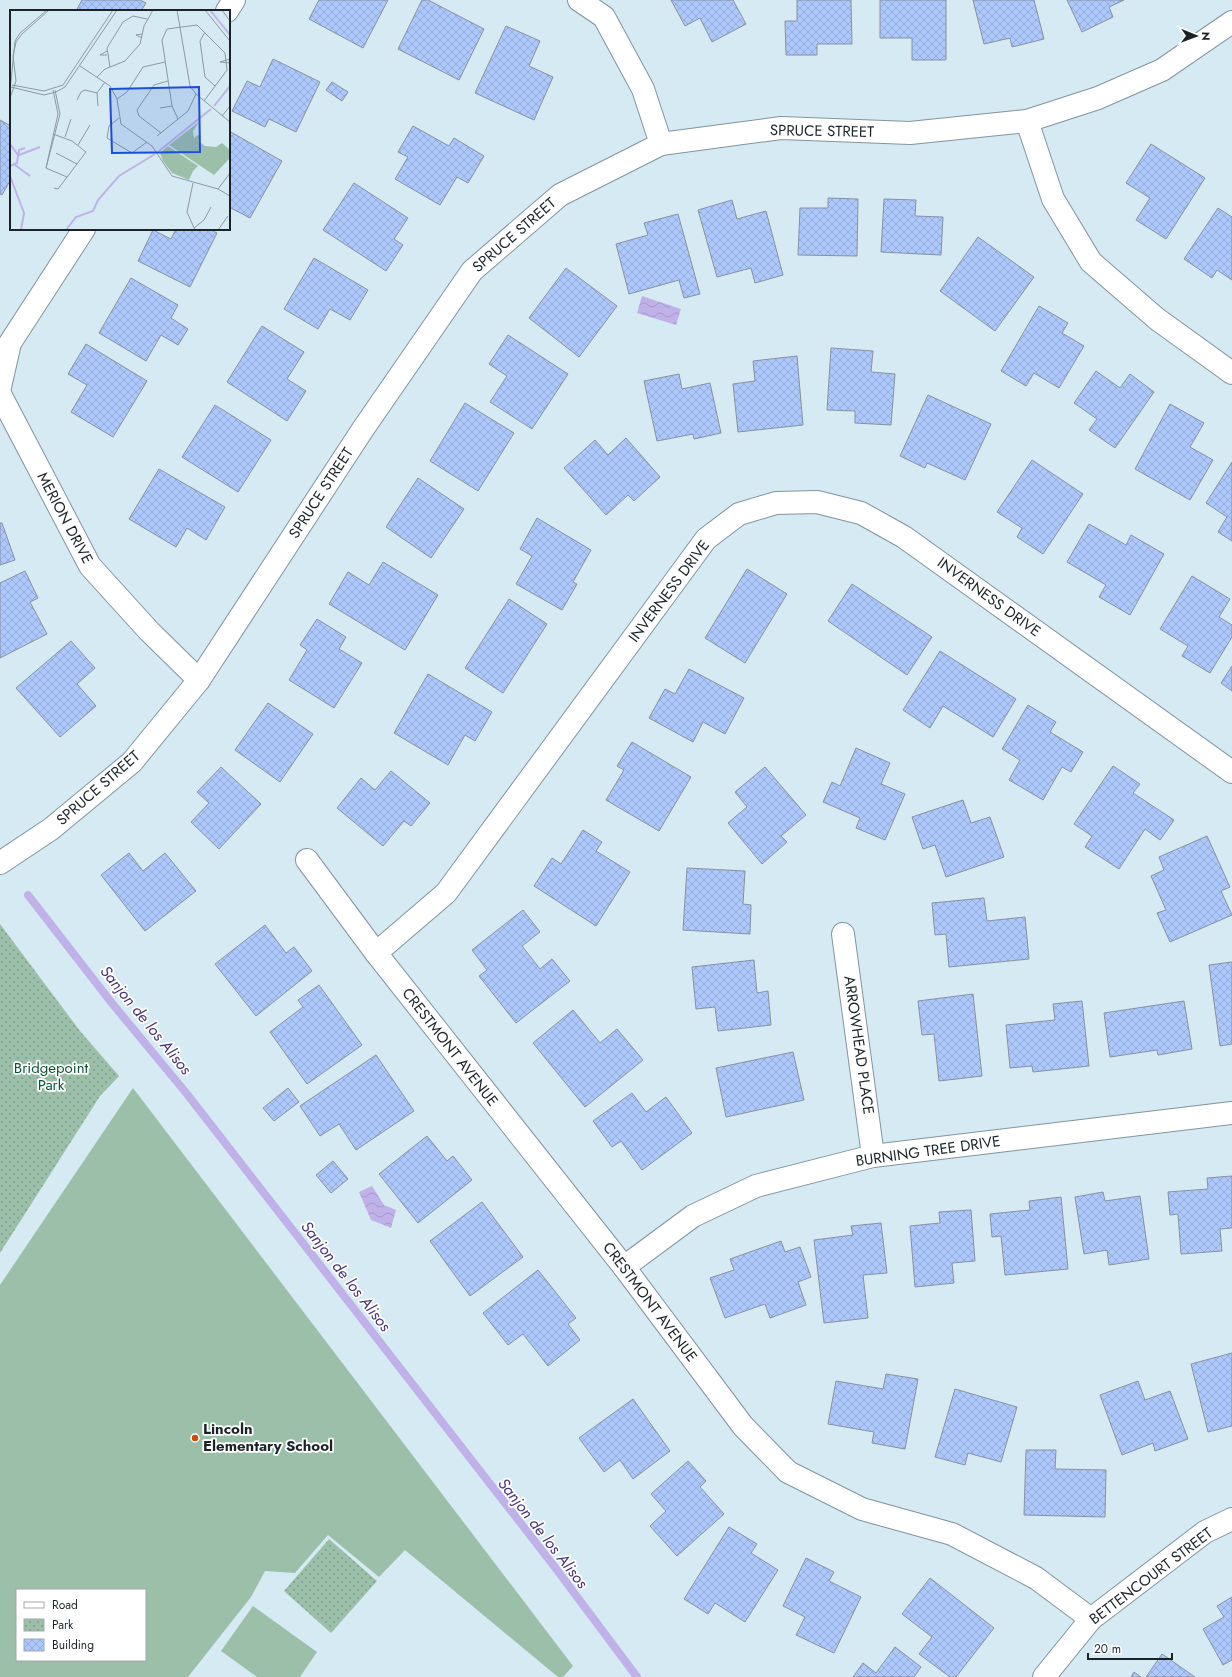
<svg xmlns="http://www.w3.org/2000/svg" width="1232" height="1677" viewBox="0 0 1232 1677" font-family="Jost,sans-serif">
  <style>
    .green { fill: #9cbfaa; fill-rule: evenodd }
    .park { fill: url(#park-dots) }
    .water { fill: url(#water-waves) }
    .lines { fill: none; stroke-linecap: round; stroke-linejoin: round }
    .stream { stroke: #c0b2e8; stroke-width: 8 }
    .building { fill: url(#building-cross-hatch); stroke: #8891a1 }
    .minor-casing { stroke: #82949d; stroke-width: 24 }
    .minor { stroke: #fff; stroke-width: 22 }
    .poi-dot { fill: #cf4908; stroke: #fff; stroke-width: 1.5 }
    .labels { text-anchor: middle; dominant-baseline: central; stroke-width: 3.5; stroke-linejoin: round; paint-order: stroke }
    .street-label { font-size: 15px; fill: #1c2327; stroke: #fff }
    .park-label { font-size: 15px; fill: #0b5334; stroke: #fff }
    .poi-label { font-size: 15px; font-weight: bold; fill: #1c2327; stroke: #fff; text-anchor: start }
    .water-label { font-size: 16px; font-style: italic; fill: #4a3475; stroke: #fff }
    .inset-river { fill: none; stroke: #c0b2e8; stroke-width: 2 }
    .inset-road { fill: none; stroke: #8b9aa1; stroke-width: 1 }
    .view { fill: #1d4ed8; fill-opacity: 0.15; stroke: #1d4ed8; stroke-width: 2 }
    .inset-edge { fill: none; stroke: #1c2327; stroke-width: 2 }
  </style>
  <defs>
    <pattern id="park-dots" width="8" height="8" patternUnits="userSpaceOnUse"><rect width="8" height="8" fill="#9cbfaa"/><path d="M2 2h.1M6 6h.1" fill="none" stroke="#7e9b8a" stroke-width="1.8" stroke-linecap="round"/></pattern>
    <pattern id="water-waves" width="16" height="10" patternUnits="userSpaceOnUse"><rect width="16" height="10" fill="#c0b2e8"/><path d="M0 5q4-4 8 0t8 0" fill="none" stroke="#a499c7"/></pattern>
    <pattern id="building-cross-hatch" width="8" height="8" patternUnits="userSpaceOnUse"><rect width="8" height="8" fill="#adc8fb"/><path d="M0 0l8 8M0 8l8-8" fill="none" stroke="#94acd7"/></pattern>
  </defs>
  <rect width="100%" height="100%" fill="#d5eaf3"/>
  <g class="green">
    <path d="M133,1088L573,1666L563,1677H558L405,1550L379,1577L328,1535L295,1573L265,1571L251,1597L188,1677H0V1285ZM17,1590H145V1660H17Z"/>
    <path d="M253,1606L317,1652L300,1677H257L221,1651Z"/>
  </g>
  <g class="park">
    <path d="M0,924L80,1031L119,1076L100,1096L0,1253Z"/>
    <path d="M329,1539L377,1581L331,1633L284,1591Z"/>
  </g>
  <g class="water">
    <path d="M642,296L681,309L676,325L637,313Z"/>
    <path d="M372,1186L384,1205L396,1210L391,1228L371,1220L359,1192Z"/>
  </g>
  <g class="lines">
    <path class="stream" d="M28,895L111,1002L187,1094L554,1566L637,1677"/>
  </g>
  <g class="building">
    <path d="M82,0H140L146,3L141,11H76Z"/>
    <path d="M319,0H388L363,48L309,19Z"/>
    <path d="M422,0H428L484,29L459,80L398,49Z"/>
    <path d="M671,0H733L746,24L712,42L700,18L685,26Z"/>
    <path d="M797,0H851L852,44H817V55H786L785,21H797Z"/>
    <path d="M880,0H946V60H912V38H880Z"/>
    <path d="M973,0H1034L1044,39L1012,47L1010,38L984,44Z"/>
    <path d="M1067,0H1124L1109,7L1113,17L1082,32Z"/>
    <path d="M506,26L540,41L529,66L553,77L534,120L475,93Z"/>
    <path d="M273,59L320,82L296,132L269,119L265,127L232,111L247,81L260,87Z"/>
    <path d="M332,82L348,92L342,101L326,90Z"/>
    <path d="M0,120L11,126V179L2,195L0,194Z"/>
    <path d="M413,126L449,146L454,138L484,156L468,183L457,177L440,205L395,179L408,157L398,152Z"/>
    <path d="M229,131L282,161L250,218L229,207Z"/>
    <path d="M1151,144L1205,178L1166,239L1136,220L1150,198L1126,183Z"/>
    <path d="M354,183L408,218L394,239L403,245L386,271L323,230Z"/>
    <path d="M828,198L858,199L857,256L798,255L800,208H828Z"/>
    <path d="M884,199L916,200L915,216L943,217L941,255L881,252Z"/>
    <path d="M732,200L737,219L766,211L783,275L755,283L751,268L717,277L698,210Z"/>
    <path d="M1218,208L1232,217V280L1217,270L1212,278L1184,259Z"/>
    <path d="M678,214L700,294L684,298L679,280L629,294L616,244L648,235L644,223Z"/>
    <path d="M176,229H209L217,233L190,287L138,261L153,230L171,239Z"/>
    <path d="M978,237L1034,277L995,331L940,291Z"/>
    <path d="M314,258L368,290L350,320L330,309L318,329L284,309Z"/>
    <path d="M566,268L617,306L579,357L529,318Z"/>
    <path d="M131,278L178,305L171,318L188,329L178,345L161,335L146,361L99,333Z"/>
    <path d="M1039,306L1068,323L1062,333L1084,346L1059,388L1034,373L1026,386L1001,371Z"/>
    <path d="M262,326L304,352L287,379L306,391L287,421L227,382Z"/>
    <path d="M508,335L568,374L532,429L490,402L507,376L489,364Z"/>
    <path d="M86,344L147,381L113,437L71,412L87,385L68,374Z"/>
    <path d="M831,348L873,351L871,372L895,374L891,425L855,423V411L827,410Z"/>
    <path d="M797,356L803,425L738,432L733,384L755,381L753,361Z"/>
    <path d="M1096,371L1120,388L1130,374L1154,392L1115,448L1089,430L1097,419L1074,403Z"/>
    <path d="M679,374L682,389L710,383L721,433L694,439L693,434L657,441L644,381Z"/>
    <path d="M928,395L991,424L965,480L927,463L925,468L900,456Z"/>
    <path d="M465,403L514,433L478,491L430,461Z"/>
    <path d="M1170,404L1204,423L1190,447L1213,460L1190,500L1135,469Z"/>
    <path d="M215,405L271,440L238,492L182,457Z"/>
    <path d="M626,438L660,477L634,501L628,495L606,515L564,468L595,440L608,455Z"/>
    <path d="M1032,460L1083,494L1043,554L1017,537L1022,528L997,512Z"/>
    <path d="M1232,462V541L1218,532L1227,517L1206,503Z"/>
    <path d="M159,469L225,507L206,540L187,528L176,547L129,519Z"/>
    <path d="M418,478L464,509L431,558L386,527Z"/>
    <path d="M537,518L591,550L573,582L577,584L562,610L516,584L532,556L520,549Z"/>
    <path d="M0,523H2L15,560L0,565Z"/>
    <path d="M1089,524L1126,545L1131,535L1164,554L1130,615L1099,597L1106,585L1067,562Z"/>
    <path d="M383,562L438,595L405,650L329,604L348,572L369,585Z"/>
    <path d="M747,569L787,594L745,663L705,638Z"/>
    <path d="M25,571L38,598L30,602L47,634L0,658V583Z"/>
    <path d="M1192,576L1230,599L1219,617L1232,625V637L1210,673L1182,656L1188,646L1160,629Z"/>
    <path d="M852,584L932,637L907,675L828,621Z"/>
    <path d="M509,599L547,624L503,693L465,668Z"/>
    <path d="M317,619L346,637L339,649L362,663L334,708L289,680L307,650L300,645Z"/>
    <path d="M71,641L95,668L77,684L96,706L60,737L16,688Z"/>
    <path d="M940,651L1016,699L993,737L943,706L930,728L903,710Z"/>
    <path d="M1232,666V691L1221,683Z"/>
    <path d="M689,669L744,698L725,734L703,722L693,742L649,718L665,689L675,694Z"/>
    <path d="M428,674L492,712L475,741L465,735L448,765L394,733Z"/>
    <path d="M268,703L313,734L280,782L235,750Z"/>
    <path d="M1028,705L1056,722L1050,732L1083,752L1071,772L1062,767L1043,800L1009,780L1020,760L1002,749Z"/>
    <path d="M632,742L691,777L659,831L606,800L624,770L617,766Z"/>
    <path d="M856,748L890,763L881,784L905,794L885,840L856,828L860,818L823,802L832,782L840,786Z"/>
    <path d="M1113,766L1140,784L1133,793L1174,820L1160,840L1145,829L1119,869L1085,847L1092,836L1074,824Z"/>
    <path d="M221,767L261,804L219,849L191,822L209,803L197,792Z"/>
    <path d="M765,767L806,815L781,836L787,842L762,864L728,823L747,807L735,792Z"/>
    <path d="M391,771L430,803L411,826L404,821L383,846L337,808L361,778L375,790Z"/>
    <path d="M963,800L971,823L990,817L1004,857L946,877L935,845L923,849L912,817Z"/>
    <path d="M583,830L602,842L596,851L630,872L596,926L534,886L552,858L561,864Z"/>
    <path d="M1207,836L1230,887L1221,891L1232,915L1170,942L1157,913L1166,910L1151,876L1164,870L1159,857Z"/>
    <path d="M129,853L143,871L165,853L196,891L145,931L101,875Z"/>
    <path d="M687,868L745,871L743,904L751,905L750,934L683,930Z"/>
    <path d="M984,898L987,921L1025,917L1029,959L949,967L946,934L935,935L932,903Z"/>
    <path d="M523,910L540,932L522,946L540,969L552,959L570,981L516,1023L479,976L487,970L472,950Z"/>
    <path d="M265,925L286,953L294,947L312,971L256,1016L215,964Z"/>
    <path d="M754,960L757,993L768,991L771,1025L718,1031L715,1007L696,1009L692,967Z"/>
    <path d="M1232,962V1044L1220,1046L1209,965Z"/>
    <path d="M319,985L362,1045L307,1084L270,1032L303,1007L298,1000Z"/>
    <path d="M973,994L982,1076L939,1081L934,1034L922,1035L918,1001Z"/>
    <path d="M1082,1001L1089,1066L1033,1072L1032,1066L1010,1068L1006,1025L1055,1020L1053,1004Z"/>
    <path d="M1184,1001L1192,1049L1158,1055L1157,1050L1110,1057L1104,1013Z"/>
    <path d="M573,1010L600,1043L617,1029L643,1060L585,1107L533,1043Z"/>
    <path d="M793,1052L804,1100L726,1117L716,1068Z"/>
    <path d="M376,1055L414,1111L356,1150L339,1124L320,1136L300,1106Z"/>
    <path d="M288,1088L299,1102L274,1121L263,1108Z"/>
    <path d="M632,1093L646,1112L666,1097L692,1133L642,1170L621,1141L612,1147L593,1121Z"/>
    <path d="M427,1136L447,1161L453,1156L472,1180L418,1223L379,1174Z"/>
    <path d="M333,1161L348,1179L331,1193L316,1175Z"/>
    <path d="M1232,1176V1228L1220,1229L1222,1251L1181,1254L1178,1214L1170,1215L1168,1192L1208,1189L1207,1178Z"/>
    <path d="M1103,1192L1105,1201L1140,1196L1149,1259L1109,1265L1107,1250L1084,1254L1075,1197Z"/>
    <path d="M1061,1197L1068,1269L1005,1275L1001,1236L992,1237L990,1214L1030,1210L1029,1201Z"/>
    <path d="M482,1202L523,1257L470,1296L430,1241Z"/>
    <path d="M971,1210L975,1261L952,1263L954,1283L915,1287L910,1226L940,1223L939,1212Z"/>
    <path d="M881,1223L887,1273L863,1275L868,1318L824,1323L814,1240L853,1235L851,1226Z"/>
    <path d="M781,1241L785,1252L800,1247L811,1277L798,1282L806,1305L770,1318L765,1304L725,1318L710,1278L734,1270L730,1259Z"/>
    <path d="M538,1270L576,1318L568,1324L580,1340L548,1366L523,1334L508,1345L483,1313Z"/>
    <path d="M1232,1353V1426L1208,1432L1191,1364Z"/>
    <path d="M886,1374L918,1379L905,1449L872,1443L874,1432L828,1424L836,1381L883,1389Z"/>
    <path d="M1138,1381L1145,1400L1170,1391L1188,1439L1155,1451L1153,1443L1122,1455L1100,1395Z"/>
    <path d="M955,1389L1017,1407L1001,1462L968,1453L965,1465L935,1457Z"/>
    <path d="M633,1399L670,1451L633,1479L620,1460L604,1472L579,1438Z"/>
    <path d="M1026,1450H1056L1055,1469L1106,1470L1105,1517L1024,1515Z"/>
    <path d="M688,1461L706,1481L700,1487L724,1514L677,1556L650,1526L666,1511L651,1494Z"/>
    <path d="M729,1527L757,1544L751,1553L778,1570L745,1622L715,1603L708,1614L684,1599Z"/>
    <path d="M806,1558L834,1572L829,1581L861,1597L834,1653L796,1635L805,1617L783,1606Z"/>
    <path d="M930,1578L994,1628L956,1677H950L919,1654L932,1637L902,1614Z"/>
    <path d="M1232,1597V1660L1223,1665L1203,1629L1224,1617L1217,1606Z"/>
    <path d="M895,1647L921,1667L914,1677H853L863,1663L876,1673Z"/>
    <path d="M1162,1654L1195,1677H1146Z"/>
    <path d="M1134,1672L1141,1677H1131Z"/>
  </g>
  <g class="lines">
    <g class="minor-casing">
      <g id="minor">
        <path d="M579,0L604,17L643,89L661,144"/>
        <path d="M227,11L234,0"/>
        <path d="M1027,121L1053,199L1091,262L1157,319L1232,373"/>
        <path d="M0,387L10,343L84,229"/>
        <path d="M0,394L90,566L149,631L199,680"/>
        <path d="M307,860L376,953L624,1267L743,1426L788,1472L862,1509L952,1534L1036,1578L1091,1619"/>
        <path d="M0,863L51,829L132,762L199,680L363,429L472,271L560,195L661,144L781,128L910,133L1027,121L1098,98L1162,70L1232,22"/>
        <path d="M843,934L873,1156"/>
        <path d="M376,953L446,893L706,539L739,514L776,503L817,502L861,513L904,537L1232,772"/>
        <path d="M624,1267L693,1216L756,1186L873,1156L1232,1113"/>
        <path d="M1044,1677L1091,1619L1205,1532L1232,1519"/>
      </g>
    </g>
    <use href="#minor" class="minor"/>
  </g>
  <circle class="poi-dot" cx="195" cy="1438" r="4"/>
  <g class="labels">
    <g class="street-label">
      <text transform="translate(822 131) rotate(1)">SPRUCE STREET</text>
      <text transform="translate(514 235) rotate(-41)">SPRUCE STREET</text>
      <text transform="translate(321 493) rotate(-57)">SPRUCE STREET</text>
      <text transform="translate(65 518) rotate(62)">MERION DRIVE</text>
      <text transform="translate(669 591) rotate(-53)">INVERNESS DRIVE</text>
      <text transform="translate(989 597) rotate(36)">INVERNESS DRIVE</text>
      <text transform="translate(98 788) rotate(-41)">SPRUCE STREET</text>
      <text transform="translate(859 1045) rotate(82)">ARROWHEAD PLACE</text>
      <text transform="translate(450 1047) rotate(52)">CRESTMONT AVENUE</text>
      <text transform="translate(928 1151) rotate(-8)">BURNING TREE DRIVE</text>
      <text transform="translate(650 1302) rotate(53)">CRESTMONT AVENUE</text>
      <text transform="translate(1151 1576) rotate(-37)">BETTENCOURT STREET</text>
    </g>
    <g class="park-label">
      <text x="51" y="1068">Bridgepoint<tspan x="51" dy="17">Park</tspan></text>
    </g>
    <g class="poi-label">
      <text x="203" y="1429">Lincoln<tspan x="203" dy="17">Elementary School</tspan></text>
    </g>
    <g class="water-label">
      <text transform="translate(146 1020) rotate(51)">Sanjon de los Alisos</text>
      <text transform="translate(346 1276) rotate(52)">Sanjon de los Alisos</text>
      <text transform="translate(543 1533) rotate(52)">Sanjon de los Alisos</text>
    </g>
  </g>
  <g transform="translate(10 10)">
    <rect width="220" height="220" fill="#d5eaf3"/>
    <path d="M189,112L183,121L184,128L188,125L191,127L188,131L195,136L206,137L212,133L220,140V148L204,165L159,135Z" fill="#9cbfaa"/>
    <path d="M158,136L188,156L183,161L179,170L162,163L153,151L150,143Z" fill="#9cbfaa"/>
    <path class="inset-river" d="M200,0L220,25M204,96L220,76M0,134L8,145M149,141L201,99M9,145L30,137M5,155L20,166M0,156L7,153L9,140L15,138M0,166L14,203L11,220M56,220L66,207L83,201L88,190L109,166L145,144"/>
    <path class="inset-road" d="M167,0L180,76L186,84L220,112M195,0L220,31M212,0L220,11M195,22L190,31L195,67L205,76M132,28L126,25L132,24M97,41L90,45H97M220,49L210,52L220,53M70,56L100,76L107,89L111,114L142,136L162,166L208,179L220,186M100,57L97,38L113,12L123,6L137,9M87,67L95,59L115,51L130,34L134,16L143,0M2,75L34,81L53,75L103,0M1,77L34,85L46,82L55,77L107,0M0,81L5,31L10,23L37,0M0,88L6,71L3,46L6,32L12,24L39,0M107,89L117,82L133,57L155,52M67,90L71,82L75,80L87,83M88,96L87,83L95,72M150,98L162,96M212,106L220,96M109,108L99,116L97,128L122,143L137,132M168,109L162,96L152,30L157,19L187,15L215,43L217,60L194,91M151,123L129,106L127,100L144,75L158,71M43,124L62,131L76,142L48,179L44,178M147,126L178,101L186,84M55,127L61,109M68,135L80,115M46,143L67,154M36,158L50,104L45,80M36,158L48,104L43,80M36,158L57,167M183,173L177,202L185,220M208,179L220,163M184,218L194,210L201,197M208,220L218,206"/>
    <path class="view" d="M189,77L190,142L102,143L100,79Z"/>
    <rect width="220" height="220" class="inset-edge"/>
  </g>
  <rect x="16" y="1589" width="130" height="72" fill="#ffffff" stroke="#a4a7a9"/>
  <rect x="24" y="1602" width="20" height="6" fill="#ffffff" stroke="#a4a7a9"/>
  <text x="52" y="1609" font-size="12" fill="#1c2327">Road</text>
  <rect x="24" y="1619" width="20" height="12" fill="url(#park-dots)" stroke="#a4a7a9"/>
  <text x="52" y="1629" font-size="12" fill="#1c2327">Park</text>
  <rect x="24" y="1639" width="20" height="12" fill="url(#building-cross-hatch)" stroke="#a4a7a9"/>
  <text x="52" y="1649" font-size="12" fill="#1c2327">Building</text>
  <g transform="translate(1196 36) rotate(91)" stroke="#ffffff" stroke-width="3" paint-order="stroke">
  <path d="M0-3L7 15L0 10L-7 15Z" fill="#1c2327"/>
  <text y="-6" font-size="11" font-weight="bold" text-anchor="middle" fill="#1c2327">N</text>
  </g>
  <path d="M1088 1653v6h84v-6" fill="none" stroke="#1c2327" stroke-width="2"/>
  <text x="1094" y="1653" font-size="12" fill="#1c2327" stroke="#ffffff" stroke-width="3" paint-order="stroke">20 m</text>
</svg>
